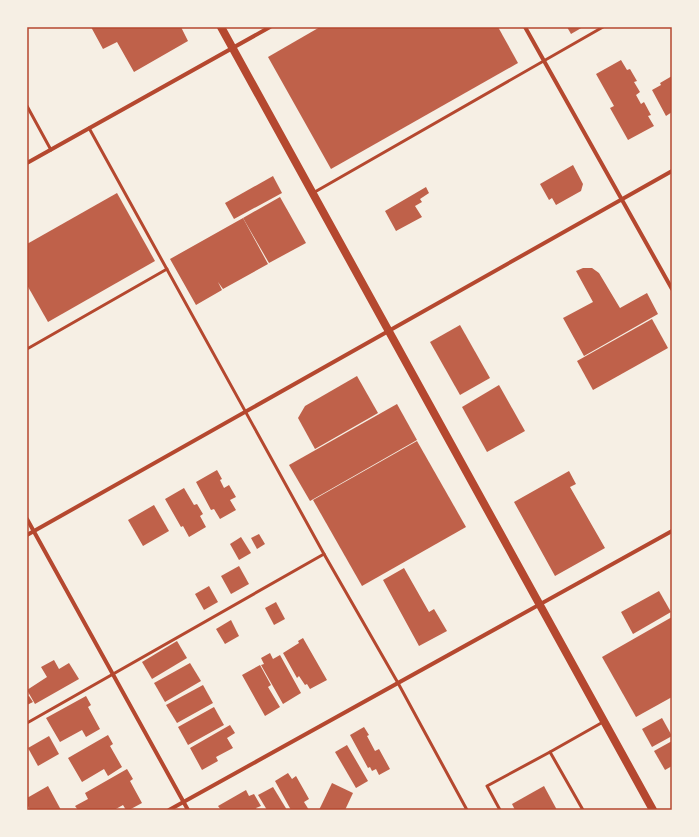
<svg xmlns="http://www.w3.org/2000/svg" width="699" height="837" viewBox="0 0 699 837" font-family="'Space Grotesk',sans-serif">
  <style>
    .building { fill: #bf614a }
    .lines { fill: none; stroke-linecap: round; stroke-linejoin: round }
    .service { stroke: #b5482f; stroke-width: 3 }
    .minor { stroke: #b5482f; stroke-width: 4 }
    .secondary { stroke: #b5482f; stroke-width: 8 }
    .neatline { fill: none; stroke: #b5482f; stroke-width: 1.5 }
  </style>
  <rect width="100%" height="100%" fill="#f6efe4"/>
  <g class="building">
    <path d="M91,27H181L188,41L134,72L117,42L103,49Z"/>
    <path d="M320,27H498L518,63L331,169L268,57Z"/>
    <path d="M567,27H583L571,34Z"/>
    <path d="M621,60L627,70L630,69L637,81L634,82L640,92L636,95L641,104L644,102L651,115L648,116L654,126L628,140L610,108L614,106L596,74Z"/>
    <path d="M672,76V112L666,116L652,90L661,85L660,83Z"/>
    <path d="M573,165L583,184L581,191L556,205L552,198L549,200L540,184Z"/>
    <path d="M273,176L282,193L234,219L225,203Z"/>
    <path d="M426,187L429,193L420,199L422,202L415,206L422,217L396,231L385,211Z"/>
    <path d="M117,193L155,261L48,322L27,285V244Z"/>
    <path d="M280,197L306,243L269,263L243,218Z"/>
    <path d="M243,218L268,264L223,289L218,282L222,290L196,305L170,259Z"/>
    <path d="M583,268H592L599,273L620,308L647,293L658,314L584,356L563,318L593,302L576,271Z"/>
    <path d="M652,319L668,348L593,390L577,361Z"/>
    <path d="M460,325L490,378L460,395L430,342Z"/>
    <path d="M357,376L378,413L315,449L298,418L305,406Z"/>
    <path d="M499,385L525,431L487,452L462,407Z"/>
    <path d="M397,404L417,440L310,501L289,465Z"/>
    <path d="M417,441L466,527L362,586L313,500Z"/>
    <path d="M217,470L222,479L220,480L224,488L229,485L236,497L230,500L236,510L220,519L214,509L211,510L196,482Z"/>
    <path d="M569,471L576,484L570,487L605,548L555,576L514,502Z"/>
    <path d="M184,488L194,505L197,504L203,514L200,516L206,527L189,537L183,526L181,527L165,499Z"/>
    <path d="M154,505L169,531L143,546L128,520Z"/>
    <path d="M259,534L265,544L257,549L251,538Z"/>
    <path d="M241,537L251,553L239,560L230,544Z"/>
    <path d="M239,566L249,584L231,594L221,576Z"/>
    <path d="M404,568L429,612L434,609L447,631L419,646L383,580Z"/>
    <path d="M209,586L218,602L204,610L195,594Z"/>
    <path d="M659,591L671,612L633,634L621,612Z"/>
    <path d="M276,602L285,619L274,625L265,608Z"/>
    <path d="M672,617V697L636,717L602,657Z"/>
    <path d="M231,620L239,636L225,644L216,629Z"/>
    <path d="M303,638L327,680L310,689L307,684L305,685L299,676L297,678L283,653L299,643L298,641Z"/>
    <path d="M177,641L187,658L152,679L142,662Z"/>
    <path d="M270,653L273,659L280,655L301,693L283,704L261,665L264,664L261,658Z"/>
    <path d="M54,660L59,669L69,663L79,679L35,704L27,690L47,677L41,667Z"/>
    <path d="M190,663L201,681L165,702L154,683Z"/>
    <path d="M260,665L271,685L268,687L280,707L265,716L242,675Z"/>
    <path d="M203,685L213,703L177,723L166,705Z"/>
    <path d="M29,696L33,702L27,705V697Z"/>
    <path d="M86,696L91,705L88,707L100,729L86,737L82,730L60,742L46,718Z"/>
    <path d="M214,707L224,725L188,745L178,727Z"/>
    <path d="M662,718L672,736L652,747L642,729Z"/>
    <path d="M230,725L235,733L227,738L233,748L216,757L218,761L202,770L190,748Z"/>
    <path d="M364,727L369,735L367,736L375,751L379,749L390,769L379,775L376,769L372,771L370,767L368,768L350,735Z"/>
    <path d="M108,735L113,744L110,746L122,767L108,776L104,769L82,782L68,758Z"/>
    <path d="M49,736L59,754L38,766L28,748Z"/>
    <path d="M672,741V766L665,770L654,751Z"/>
    <path d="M347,745L368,781L356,788L335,752Z"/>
    <path d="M127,769L133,779L130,781L142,803L129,810H126L123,805L114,810H78L75,806L88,799L85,793Z"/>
    <path d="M288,773L292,779L296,776L309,799L304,802L309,810H291L275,781Z"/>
    <path d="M332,783L353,793L345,810H319Z"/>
    <path d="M48,786L61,810H30L27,804V798Z"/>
    <path d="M544,786L557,810H515L512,804Z"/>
    <path d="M273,787L287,810H267L258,795Z"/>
    <path d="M246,790L249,796L254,794L261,806L256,808L257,810H221L218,806Z"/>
  </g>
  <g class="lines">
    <g class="service">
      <path d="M27,106L51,150"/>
      <path d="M89,128L324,554L398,683L467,810"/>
      <path d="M313,193L603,27"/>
      <path d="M27,349L167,269"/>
      <path d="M27,723L324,554"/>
      <path d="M550,752L603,722"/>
      <path d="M500,810L487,786L550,752L583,810"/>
    </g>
    <g class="minor">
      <path d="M525,27L672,289"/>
      <path d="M27,163L270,27"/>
      <path d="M27,519L188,810"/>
      <path d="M27,535L672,171"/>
      <path d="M169,810L672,531"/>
    </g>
    <path class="secondary" d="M221,27L653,810"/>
  </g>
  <rect width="699" height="837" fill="none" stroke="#f6efe4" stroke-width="56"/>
  <rect x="28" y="28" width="643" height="781" class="neatline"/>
</svg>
